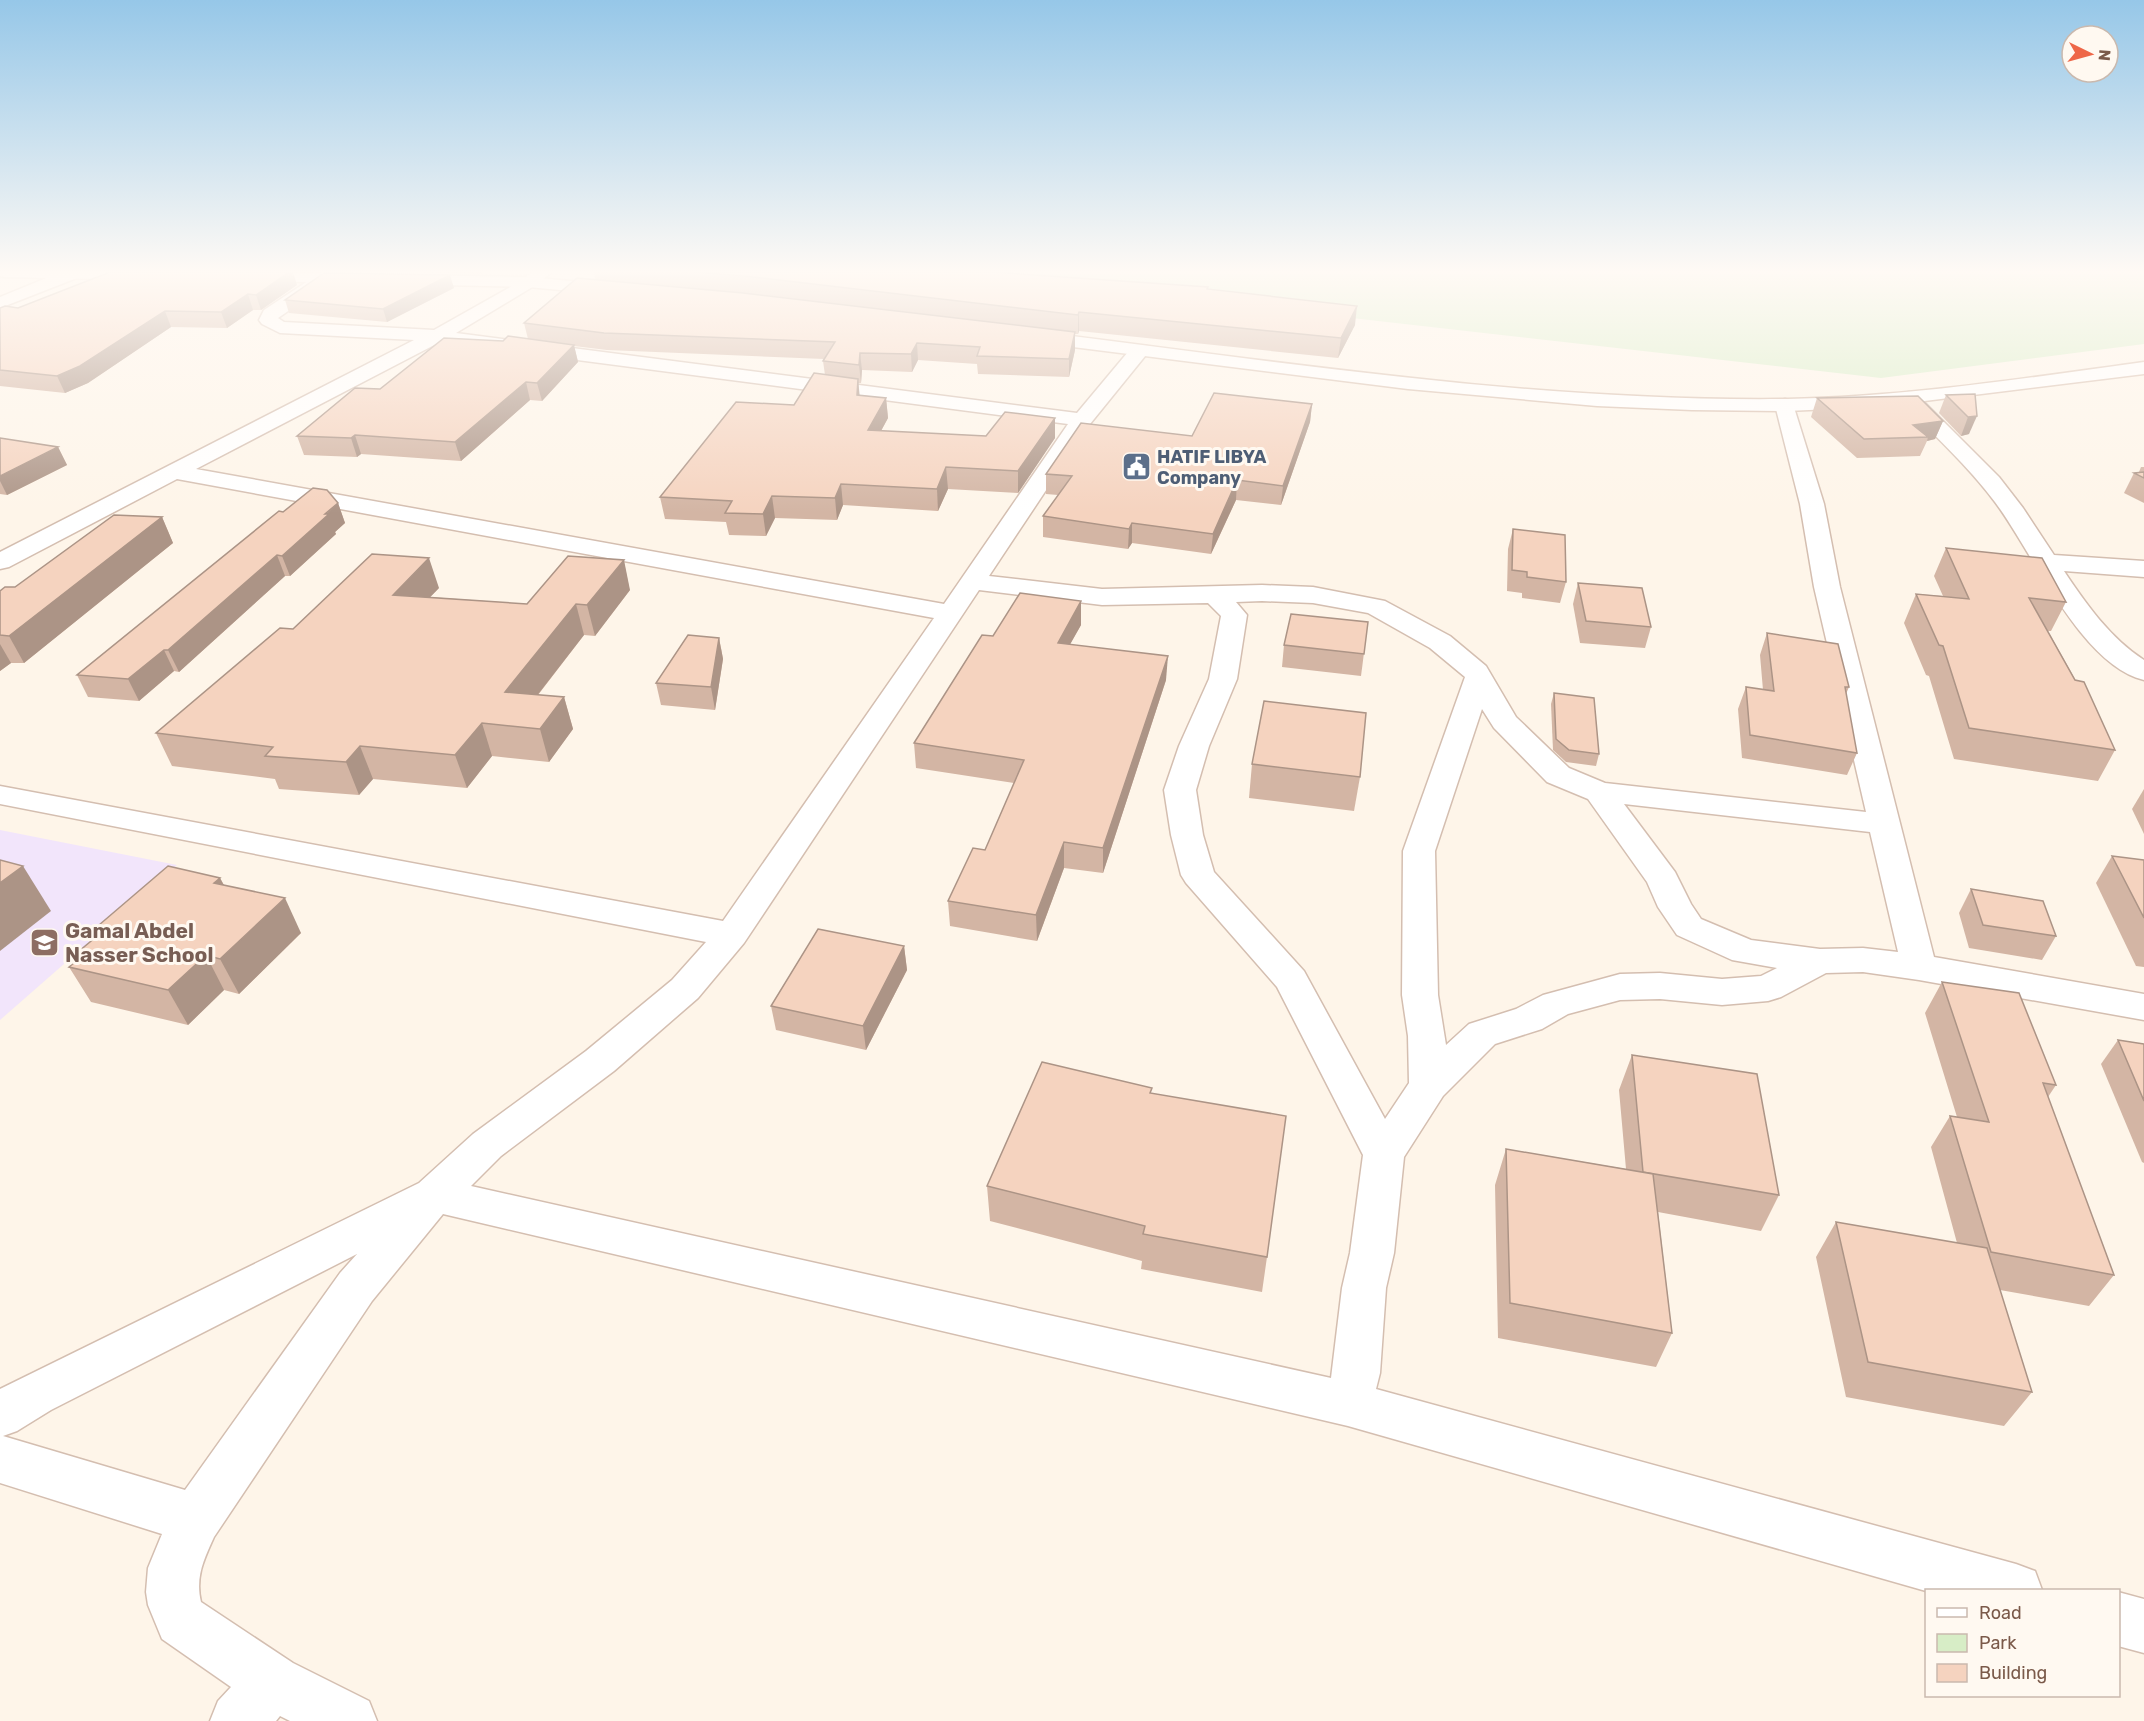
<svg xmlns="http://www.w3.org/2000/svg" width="2144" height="1721" font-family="Rubik,sans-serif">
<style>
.education{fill:#f2e5fb}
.green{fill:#d7edc6}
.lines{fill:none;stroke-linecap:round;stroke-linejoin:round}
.minor-casing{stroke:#d4beb0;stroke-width:3}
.tertiary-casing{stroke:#d4beb0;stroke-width:3}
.secondary-casing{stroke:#d7bead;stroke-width:3}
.minor{fill:#fff;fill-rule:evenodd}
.tertiary{fill:#fff;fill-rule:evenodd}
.secondary{fill:#fff;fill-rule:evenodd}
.wall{fill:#d3b5a4}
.shaded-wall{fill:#ac9486}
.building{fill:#f5d3bf;stroke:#ac9486;stroke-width:1.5}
.labels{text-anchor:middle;stroke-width:6;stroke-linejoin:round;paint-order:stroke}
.far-service-label{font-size:18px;font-weight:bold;fill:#4e5e75;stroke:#fff9f1;text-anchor:start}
.education-label{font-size:21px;font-weight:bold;fill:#785e54;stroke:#fff9f1;text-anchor:start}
</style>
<rect width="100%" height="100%" fill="#fef5e9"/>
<polygon class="education" points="0,830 177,865 0,1020"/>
<polygon class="green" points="946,272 2144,272 2144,344 1881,378"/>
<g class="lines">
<defs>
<g id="minor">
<polygon points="61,272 84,272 82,276 0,308 0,297"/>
<path d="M323,274L329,275L332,279L329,283L278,318L284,322L434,330L528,277L534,278L537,282L534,286L456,333L1077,413L1133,346H1147L1150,350L1090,424L989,576L1102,589L1262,585L1313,587L1385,601L1450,636L1486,666L1516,717L1569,768L1605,783L1866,812L1814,587L1800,504L1775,405L1778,401L1785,399L1792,401L1824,504L1840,587L1934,957L2144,994V1020L1919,980L1863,972L1826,973L1781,997L1768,1001L1722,1005L1660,999L1620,1000L1568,1014L1542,1029L1495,1044L1443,1096L1404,1157L1394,1253L1386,1288L1380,1373L1376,1389L2016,1564L2035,1571L2042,1590L1926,1591L1348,1426L443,1214L372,1301L214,1537C204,1559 195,1577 201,1602L293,1663L369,1701L377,1721H290L280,1716L276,1721H210L218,1701L231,1687L162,1639L148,1605L146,1592L148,1568L162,1534L0,1483V1389L419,1183L473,1134L586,1051L672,980L706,942L0,804V786L723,921L934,618L177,479L9,567L0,569V552L414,340L280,333L262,324L259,320L264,310L317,275ZM440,342L1068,424L944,604L196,469ZM979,590L1102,605L1208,603L1221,616L1209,679L1179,746L1164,790L1171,835L1181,875L1186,883L1277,987L1363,1155L1350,1253L1342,1288L1331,1378L471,1186L501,1156L614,1071L698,998L744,943ZM1262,601L1313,603L1368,613L1430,648L1465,677L1403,851L1402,995L1408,1036L1409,1083L1385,1119L1304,971L1214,872L1203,835L1196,790L1209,746L1237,679L1247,615L1236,602ZM1482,709L1494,728L1547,782L1588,799L1647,882L1658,907L1677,935L1732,960L1777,968L1761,976L1722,979L1660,973L1620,974L1543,995L1516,1009L1469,1024L1446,1045L1438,995L1435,851ZM1624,804L1870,832L1898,952L1863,948L1820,949L1751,940L1701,919L1691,904L1675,872ZM357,1254L340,1273L185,1490L3,1436L17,1431L51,1410Z"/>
<path d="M1909,392L1916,394L1999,477L2023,508L2054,555L2144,561V577L2064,571C2086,604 2110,638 2144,660V680C2081,665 2032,551 1995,502C1968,466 1934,435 1902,402L1899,398L1902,394Z"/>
<polygon points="2118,1592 2144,1599 2144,1653 2118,1646"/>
</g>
<polygon id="tertiary" points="532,272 552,272 534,286 522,286 519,282"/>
<g id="secondary">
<polygon points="0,272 155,272 157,275 155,279 149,280 4,277 0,276"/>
<polygon points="243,272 528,277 614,285 620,286 623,290 620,294 614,295 528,287 249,281 243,280 241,276"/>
<path d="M1032,331C1282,362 1534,402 1787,399C1906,397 2026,378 2144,362V374L1876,407L1787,411L1692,410L1597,406L1408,389L1025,341L1023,337L1025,333Z"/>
</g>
</defs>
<use href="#minor" class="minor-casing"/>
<use href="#tertiary" class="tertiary-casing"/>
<use href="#secondary" class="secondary-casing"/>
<use href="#minor" class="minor"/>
<use href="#tertiary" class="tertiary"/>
<use href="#secondary" class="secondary"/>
</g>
<g class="wall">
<polygon points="407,272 484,272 481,274"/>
<polygon points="594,272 991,272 1207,289 1355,325 1338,358 1079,331 1078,334 1075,334 1075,350 1069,377 978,374 977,364 918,360 912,372 862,370 861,383 858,383 859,395 886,398 888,418 881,431 986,436 1055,418 1055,438 1018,493 948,489 938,511 843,505 837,520 775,518 766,536 729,535 726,522 665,519 660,497 794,405 825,375 823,361 824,359 607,350 574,346 578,362 542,401 530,400 461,461 361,454 357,457 304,455 297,436 380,389 503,341 528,339 524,323 595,279"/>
<polygon points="297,285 261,310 253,310 227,328 171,327 88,383 65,393 0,386 0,308 18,308"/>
<polygon points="454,288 387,322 289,313 285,300"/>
<polygon points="1975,394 1969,434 1961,436 1939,413 1946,395"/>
<polygon points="1817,398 1943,421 1935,439 1927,441 1920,456 1857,458 1811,417"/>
<polygon points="1312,404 1310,422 1281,505 1236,500 1211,554 1132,543 1128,549 1043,537 1043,516 1058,495 1046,494 1046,474 1192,436"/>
<polygon points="0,438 58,447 67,465 7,495 0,494"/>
<polygon points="2141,467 2144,467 2144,503 2124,493 2134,473 2139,472"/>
<polygon points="338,503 345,523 335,532 336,534 290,576 285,576 179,672 174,671 139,701 88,697 77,675 283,512"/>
<polygon points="162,517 173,543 24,663 11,663 0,671 0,591 15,587"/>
<polygon points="1513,529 1566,582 1560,603 1522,598 1522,593 1507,591 1508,549"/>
<polygon points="1946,548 2066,602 2051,631 2048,631 2115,750 2098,781 1954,759 1929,676 1926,675 1904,623 1916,594 1943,596 1934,576"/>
<polygon points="1578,583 1651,627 1645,648 1580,643 1573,604"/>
<polygon points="439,588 430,597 527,604 630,590 595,636 584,635 538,695 564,697 573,729 549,762 492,756 467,788 373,779 359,795 279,789 275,779 172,766 156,733 293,629"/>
<polygon points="1081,601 1081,625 1070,644 1166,680 1103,873 1064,868 1037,941 950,926 948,901 985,850 1014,783 916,768 914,743 993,636"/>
<polygon points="1368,622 1361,676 1282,667 1284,645"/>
<polygon points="1767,633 1849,687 1846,694 1857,753 1847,775 1742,758 1738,709 1746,687 1763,690 1760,655"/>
<polygon points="719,638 723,659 715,710 661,705 656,683"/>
<polygon points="1554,693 1599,754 1596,766 1566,762 1553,750 1551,704"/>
<polygon points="1252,764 1360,777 1354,811 1249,798"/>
<polygon points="2144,789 2144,834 2132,809"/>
<polygon points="2112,856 2144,860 2144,967 2136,966 2096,883"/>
<polygon points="220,878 224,885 301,933 239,994 224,990 188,1025 91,1002 69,967 81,957 78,952 102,932 99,925"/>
<polygon points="1971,889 2056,936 2042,960 1969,948 1959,913"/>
<polygon points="904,946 907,970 866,1050 776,1030 771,1006"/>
<polygon points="1942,982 2056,1085 2048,1097 2114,1275 2089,1306 2000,1290 2032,1392 2004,1426 1846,1397 1816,1257 1836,1222 1957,1243 1931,1147 1950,1116 1957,1117 1925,1013"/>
<polygon points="2118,1040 2144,1044 2144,1163 2142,1162 2101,1064"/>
<polygon points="1632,1055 1779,1195 1761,1231 1658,1212 1672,1333 1656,1367 1498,1338 1495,1185 1506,1149 1626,1169 1619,1090"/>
<polygon points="1152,1094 1267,1257 1262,1292 1141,1269 1142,1261 990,1221 987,1186"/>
</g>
<g class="shaded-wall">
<polygon points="289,272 293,272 297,285 261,310 256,295"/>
<polygon points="450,275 454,288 387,322 383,309"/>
<polygon points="248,294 253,310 227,328 221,312"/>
<polygon points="1357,306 1355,325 1338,358 1341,338"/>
<polygon points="165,311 171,327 88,383 65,393 57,376"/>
<polygon points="1079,312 1079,331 1078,334 1078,315"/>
<polygon points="1075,332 1075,350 1069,377 1069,359"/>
<polygon points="917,343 918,360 912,372 911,354"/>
<polygon points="574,345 578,362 542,401 537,383"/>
<polygon points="860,353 862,370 861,383 859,365"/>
<polygon points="858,379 860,399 857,395"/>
<polygon points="526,382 530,400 461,461 455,442"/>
<polygon points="886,398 888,418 870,451 868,430"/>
<polygon points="1312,404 1310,422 1281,505 1283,486"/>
<polygon points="1977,416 1969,434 1961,436 1968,417"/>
<polygon points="1055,418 1055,438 1018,493 1018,471"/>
<polygon points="1943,421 1935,439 1927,441 1928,437 1913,425"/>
<polygon points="355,435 361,454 357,457 351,438"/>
<polygon points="58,447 67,465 7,495 0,481 0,476"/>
<polygon points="946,467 948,489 938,511 937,489"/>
<polygon points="1237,480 1236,500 1211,554 1213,534"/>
<polygon points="841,484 843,505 837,520 835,498"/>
<polygon points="772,496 775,518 766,536 763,514"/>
<polygon points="338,503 345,523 335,532 336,534 290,576 282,556"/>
<polygon points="162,517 173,543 24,663 9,636"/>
<polygon points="1132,523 1132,543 1128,549 1129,529"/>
<polygon points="277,555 285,576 179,672 168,650"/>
<polygon points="429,558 439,588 403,625 393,595"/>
<polygon points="624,560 630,590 595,636 587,605"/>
<polygon points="1081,601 1081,625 1058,666 1058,643"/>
<polygon points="576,604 584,635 515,724 505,692"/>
<polygon points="719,638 723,659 715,710 711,687"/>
<polygon points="0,644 11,663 0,671"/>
<polygon points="164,650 174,671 139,701 128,679"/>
<polygon points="1168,656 1166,680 1103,873 1103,848"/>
<polygon points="564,697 573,729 549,762 540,729"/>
<polygon points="482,723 492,756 467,788 455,755"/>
<polygon points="360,746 373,779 359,795 346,762"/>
<polygon points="1064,842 1064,868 1037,941 1036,915"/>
<polygon points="23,866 51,911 0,951 0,883"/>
<polygon points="220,878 238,912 214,883"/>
<polygon points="285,898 301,933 239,994 220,959"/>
<polygon points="904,946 907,970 866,1050 863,1026"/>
<polygon points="206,955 224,990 188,1025 168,990"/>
</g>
<g class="building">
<polygon points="110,272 289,272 256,295 248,294 221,312 165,311 80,366 57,376 0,370 0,308 5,306 18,308"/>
<polygon points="695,272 991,272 1208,287 1207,289 1357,306 1341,338 1079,312 1078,315 744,276"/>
<polygon points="324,273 450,275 383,309 285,300"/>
<polygon points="577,278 743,293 1075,332 1069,359 977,356 980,347 917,343 911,354 860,353 859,365 823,361 835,342 604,333 524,323"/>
<polygon points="508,336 574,345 537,383 526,382 455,442 355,435 351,438 297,436 355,388 380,389 444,338 503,341"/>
<polygon points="814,373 858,379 857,395 886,398 868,430 986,436 1005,412 1055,418 1018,471 946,467 937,489 841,484 835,498 772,496 763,514 725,513 732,501 660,497 736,402 794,405"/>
<polygon points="1214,393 1312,404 1283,486 1237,480 1213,534 1132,523 1129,529 1043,516 1072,476 1046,474 1081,423 1192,436"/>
<polygon points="1975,394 1977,416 1968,417 1946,395"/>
<polygon points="1918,396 1943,421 1913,425 1928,437 1864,439 1817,398"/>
<polygon points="0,438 58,447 0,476"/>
<polygon points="2144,472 2144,478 2134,473"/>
<polygon points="313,488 327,490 338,503 325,514 329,514 282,556 277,555 168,650 164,650 128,679 77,675 279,511 283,512"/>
<polygon points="114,515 162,517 9,636 0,635 0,591 5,587 15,587"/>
<polygon points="1513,529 1565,535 1566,582 1527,577 1527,572 1512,570"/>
<polygon points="1946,548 2042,558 2066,602 2029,598 2075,680 2084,682 2115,750 1969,728 1943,646 1939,645 1916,594 1969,599"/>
<polygon points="372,554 429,558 393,595 527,604 568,556 624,560 587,605 576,604 505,692 564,697 540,729 482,723 455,755 360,746 346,762 265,756 273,747 156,733 280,628 293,629"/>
<polygon points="1578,583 1642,588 1651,627 1586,621"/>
<polygon points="1020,593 1081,601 1058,643 1168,656 1103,848 1064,842 1036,915 948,901 973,848 985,850 1024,760 914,743 982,635 993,636"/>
<polygon points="1291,614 1368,622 1364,654 1284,645"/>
<polygon points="1767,633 1838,644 1849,687 1845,687 1857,753 1750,735 1746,687 1774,691"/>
<polygon points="688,635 719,638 711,687 656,683"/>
<polygon points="1554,693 1594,698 1599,754 1569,750 1556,739"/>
<polygon points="1264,701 1366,713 1360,777 1252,764"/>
<polygon points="2112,856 2144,860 2144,918"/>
<polygon points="0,860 23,866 0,883"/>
<polygon points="168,866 220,878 214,883 285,898 220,959 206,955 168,990 69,967 85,954 78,952 108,927 99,925"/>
<polygon points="1971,889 2043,901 2056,936 1983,925"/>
<polygon points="818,929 904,946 863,1026 771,1006"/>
<polygon points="1942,982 2019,993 2056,1085 2043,1083 2114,1275 1991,1252 1950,1116 1989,1122"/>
<polygon points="2118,1040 2144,1044 2144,1101"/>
<polygon points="1632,1055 1757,1074 1779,1195 1643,1172"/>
<polygon points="1042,1062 1152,1088 1150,1093 1286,1116 1267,1257 1143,1234 1145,1226 987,1186"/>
<polygon points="1506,1149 1653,1174 1672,1333 1510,1303"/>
<polygon points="1836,1222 1987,1248 2032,1392 1868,1362"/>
</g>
<linearGradient id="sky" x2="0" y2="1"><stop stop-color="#96c7e8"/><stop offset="0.53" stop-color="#fffaf5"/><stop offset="1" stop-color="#fffaf5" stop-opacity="0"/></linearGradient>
<rect width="2144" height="513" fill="url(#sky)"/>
<defs>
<symbol id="civic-square" viewBox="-11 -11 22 22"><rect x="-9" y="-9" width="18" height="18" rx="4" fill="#5c6f8a" stroke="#fff9f1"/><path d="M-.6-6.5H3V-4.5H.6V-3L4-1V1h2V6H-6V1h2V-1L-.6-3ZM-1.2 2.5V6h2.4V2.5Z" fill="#fff"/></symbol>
<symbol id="school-square" viewBox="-11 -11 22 22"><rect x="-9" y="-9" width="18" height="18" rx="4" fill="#8d6e63" stroke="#fff9f1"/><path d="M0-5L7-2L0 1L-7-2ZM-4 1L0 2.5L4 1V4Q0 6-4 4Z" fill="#fff"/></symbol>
</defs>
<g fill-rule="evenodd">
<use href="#civic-square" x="1120" y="450" width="33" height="33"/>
<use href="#school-square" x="28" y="926" width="33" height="33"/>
</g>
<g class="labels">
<g class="far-service-label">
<text x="1157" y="463">HATIF LIBYA<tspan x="1157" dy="21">Company</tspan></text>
</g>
<g class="education-label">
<text x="65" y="938">Gamal Abdel<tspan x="65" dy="24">Nasser School</tspan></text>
</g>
</g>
<rect x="1925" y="1589" width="195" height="108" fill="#fff9f1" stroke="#cab9ae" stroke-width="1.5"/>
<rect x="1937" y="1608" width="30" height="9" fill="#ffffff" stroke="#cab9ae" stroke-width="1.5"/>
<text x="1979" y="1619" font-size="18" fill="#7b5a4a">Road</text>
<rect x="1937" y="1634" width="30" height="18" fill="#d7edc6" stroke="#cab9ae" stroke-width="1.5"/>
<text x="1979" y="1649" font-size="18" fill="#7b5a4a">Park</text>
<rect x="1937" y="1664" width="30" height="18" fill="#f5d3bf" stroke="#cab9ae" stroke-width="1.5"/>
<text x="1979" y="1679" font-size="18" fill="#7b5a4a">Building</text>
<g transform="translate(2090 54) rotate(95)"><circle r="28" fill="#fff9f1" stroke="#cab9ae" stroke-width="1.5"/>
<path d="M0-4.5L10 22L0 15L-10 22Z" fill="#ee6748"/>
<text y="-9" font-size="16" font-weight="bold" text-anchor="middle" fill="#7b5a4a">N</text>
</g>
</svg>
